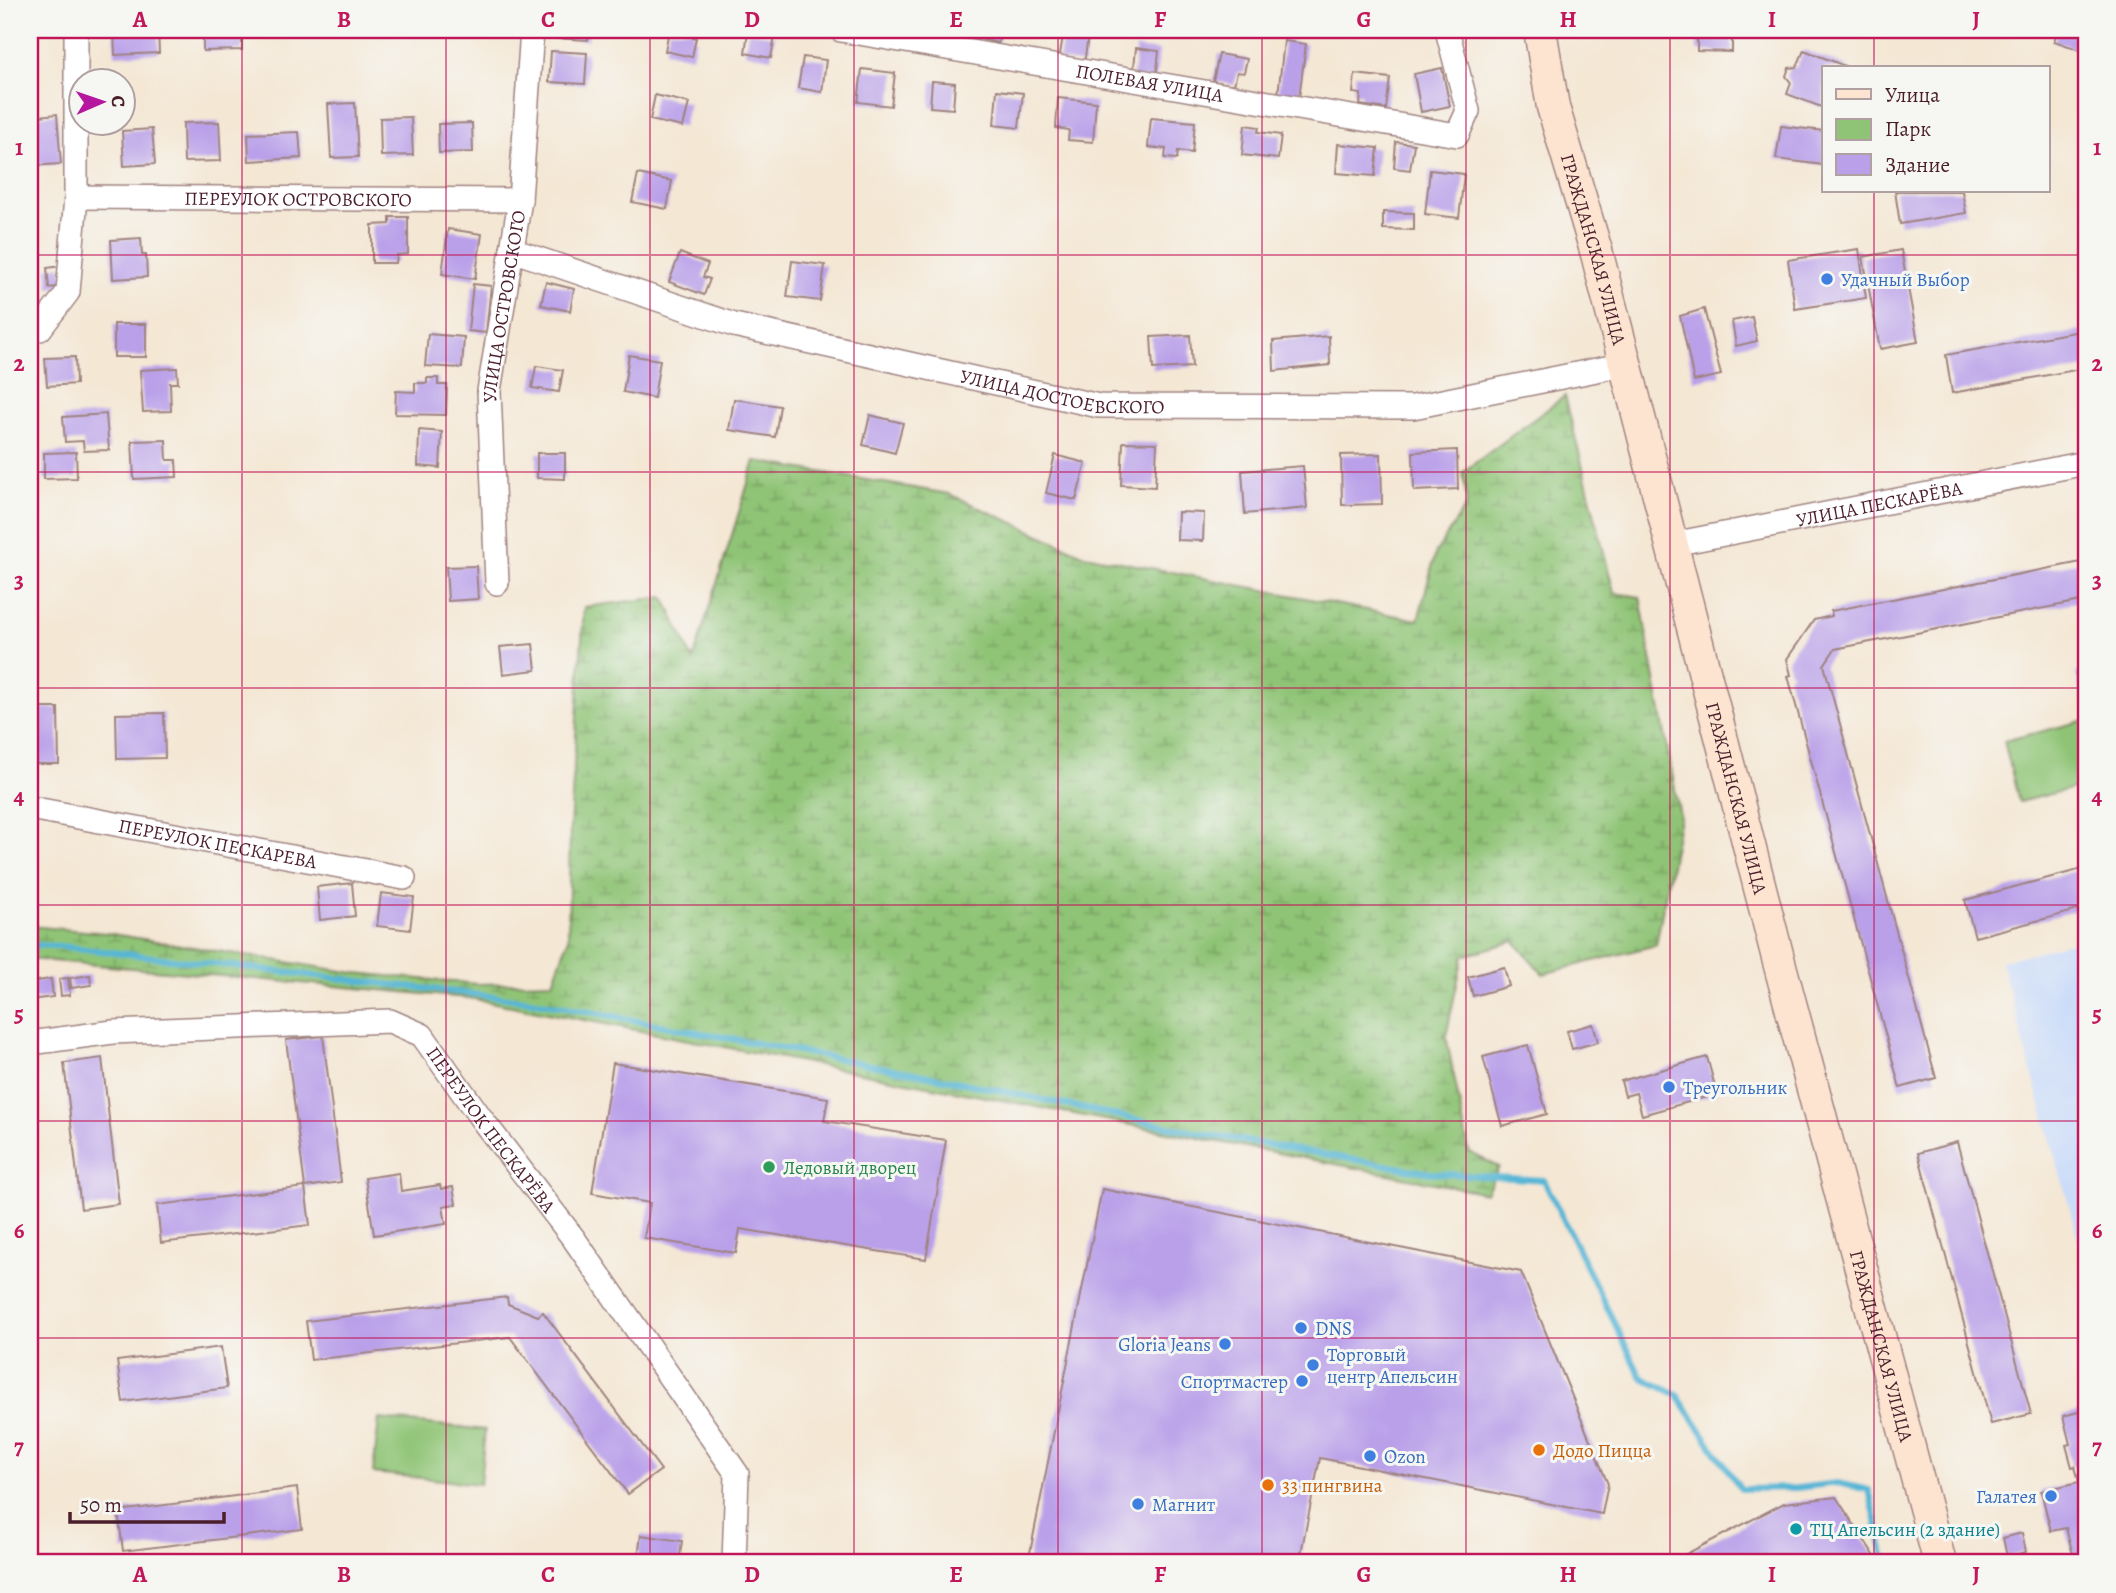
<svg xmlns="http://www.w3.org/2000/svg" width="2116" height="1593" font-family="Alegreya,serif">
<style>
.built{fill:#cbdcf9}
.green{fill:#8fc476;stroke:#6c7250;stroke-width:2}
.wetland{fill:url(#wetland-marsh);stroke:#6c7250;stroke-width:2}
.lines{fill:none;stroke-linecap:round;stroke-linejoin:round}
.stream{stroke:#57b6d6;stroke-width:6}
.building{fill:#baa0e9}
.minor-casing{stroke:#9f8380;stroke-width:26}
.secondary-casing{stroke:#9f8380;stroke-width:35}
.minor{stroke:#fff;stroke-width:23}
.secondary{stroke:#fde4d1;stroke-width:32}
.grid{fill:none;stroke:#c2185b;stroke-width:2;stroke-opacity:0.55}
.shop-dot{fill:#3f7fe0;stroke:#f6f6f2;stroke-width:2.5}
.leisure-dot{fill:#2e9e5b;stroke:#f6f6f2;stroke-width:2.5}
.food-dot{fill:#e8710a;stroke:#f6f6f2;stroke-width:2.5}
.culture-dot{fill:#0f9aa8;stroke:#f6f6f2;stroke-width:2.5}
.labels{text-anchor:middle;stroke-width:6;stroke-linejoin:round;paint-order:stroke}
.street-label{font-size:19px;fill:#4a1f2b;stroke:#f6f6f2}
.shop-label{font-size:19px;fill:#366cbe;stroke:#f6f6f2;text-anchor:start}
.leisure-label{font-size:19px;fill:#27864d;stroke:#f6f6f2;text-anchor:start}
.food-label{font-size:19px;fill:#c56008;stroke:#f6f6f2;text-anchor:start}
.culture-label{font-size:19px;fill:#0d838f;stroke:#f6f6f2;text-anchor:start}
.neatline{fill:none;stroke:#c2185b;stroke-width:2.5}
.grid-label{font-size:23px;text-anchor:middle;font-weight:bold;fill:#c2185b}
</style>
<defs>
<pattern id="wetland-marsh" width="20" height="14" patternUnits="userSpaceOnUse" patternTransform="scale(1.75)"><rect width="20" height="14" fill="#8fc476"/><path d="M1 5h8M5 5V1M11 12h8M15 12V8" fill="none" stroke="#779f61"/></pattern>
</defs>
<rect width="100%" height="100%" fill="#f6f6f2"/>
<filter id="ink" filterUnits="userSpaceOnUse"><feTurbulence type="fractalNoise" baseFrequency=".0143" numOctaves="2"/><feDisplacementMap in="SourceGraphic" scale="14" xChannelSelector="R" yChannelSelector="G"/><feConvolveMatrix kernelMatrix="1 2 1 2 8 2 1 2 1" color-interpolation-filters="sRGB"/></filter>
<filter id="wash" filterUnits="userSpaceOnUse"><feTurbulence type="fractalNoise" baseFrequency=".00686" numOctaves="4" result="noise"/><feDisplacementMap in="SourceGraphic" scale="28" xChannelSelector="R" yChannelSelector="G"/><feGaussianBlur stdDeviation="1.57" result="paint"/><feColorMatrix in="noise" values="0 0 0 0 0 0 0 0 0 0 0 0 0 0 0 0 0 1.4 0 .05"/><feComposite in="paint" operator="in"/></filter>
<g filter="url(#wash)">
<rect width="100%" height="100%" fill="#f4e7d4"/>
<polygon class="built" points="2086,939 2086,1253 2082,1253 2001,961"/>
<g class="green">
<polygon points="2086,720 2086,785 2019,802 2004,741"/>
<polygon points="379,1419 485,1430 480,1484 373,1473"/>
</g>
<polygon class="wetland" points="1565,396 1614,593 1640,597 1680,817 1656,945 1543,974 1514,941 1463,956 1446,1036 1469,1152 1499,1167 1486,1193 469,998 30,959 30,926 106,933 355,973 477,984 553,982 568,940 570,828 584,607 664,597 693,660 755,461 949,494 1085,555 1418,620 1436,552 1467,504 1463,472"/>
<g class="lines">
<polyline class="stream" points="30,945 59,946 533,1001 955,1081 1199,1133 1431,1173 1544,1180 1641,1377 1677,1395 1741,1489 1797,1488 1837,1483 1869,1490 1886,1563"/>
</g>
<g id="blocks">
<g class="building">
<polygon points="114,30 158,30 159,53 115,55"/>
<polygon points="203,30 242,30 242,50 203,51"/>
<polygon points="553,30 589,30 588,40 552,38"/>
<polygon points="669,30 694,30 693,38 696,38 692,57 665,51"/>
<polygon points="974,30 1001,30 998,43 972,37"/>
<polygon points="1064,30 1089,30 1084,64 1059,60"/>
<polygon points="1697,30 1732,30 1732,52 1697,51"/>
<polygon points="2058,30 2086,30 2086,52 2054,41"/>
<polygon points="748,32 775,36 771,58 745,53"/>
<polygon points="1284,41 1306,44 1299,98 1278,95"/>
<polygon points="1136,48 1159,51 1156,80 1133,77"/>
<polygon points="1804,50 1850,68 1824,68 1824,108 1787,94 1791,83 1786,76 1789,68 1797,67"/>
<polygon points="551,51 587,53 585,84 549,82"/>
<polygon points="1219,54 1247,59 1244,73 1237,72 1234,85 1213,81"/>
<polygon points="803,57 826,60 822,92 798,88"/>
<polygon points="1442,68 1450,106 1421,112 1414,74"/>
<polygon points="862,69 895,73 891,106 858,102"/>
<polygon points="1355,74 1390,78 1386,109 1360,105 1361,94 1353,93"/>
<polygon points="932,81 955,83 953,109 930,107"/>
<polygon points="997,90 1023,93 1019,128 994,125"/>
<polygon points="655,95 689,103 683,127 650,120"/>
<polygon points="1058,98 1096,102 1093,142 1068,140 1069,130 1056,128"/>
<polygon points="355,103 358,157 331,158 328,104"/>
<polygon points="57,114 61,164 30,166 30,117"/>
<polygon points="411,117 413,155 381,156 380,118"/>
<polygon points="1151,118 1195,122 1192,153 1178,151 1177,159 1165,158 1166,149 1148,147"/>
<polygon points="219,122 221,161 184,162 183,123"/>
<polygon points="472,123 473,152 439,153 438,124"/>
<polygon points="1245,125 1259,127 1258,132 1281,135 1278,159 1242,155"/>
<polygon points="1781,126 1824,131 1824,165 1776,159"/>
<polygon points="152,129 155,164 124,166 122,131"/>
<polygon points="299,132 301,158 249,161 248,134"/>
<polygon points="1396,142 1414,144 1410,170 1394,168"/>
<polygon points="1338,144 1378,148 1375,176 1336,173"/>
<polygon points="1430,170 1464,174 1459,218 1425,214"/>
<polygon points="638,174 672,181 667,209 632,202"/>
<polygon points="1895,191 1962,191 1966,213 1900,224"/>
<polygon points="1383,212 1414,213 1414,230 1383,229"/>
<polygon points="390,217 408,217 408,254 397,255 396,263 372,263 372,225 390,224"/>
<polygon points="448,229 482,234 475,279 442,274"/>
<polygon points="141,238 142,255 146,255 147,277 113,279 111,240"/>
<polygon points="1859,249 1866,298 1795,309 1788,260"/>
<polygon points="1901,250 1918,342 1880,349 1863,257"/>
<polygon points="680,253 708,264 703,277 710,279 704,295 669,282"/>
<polygon points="792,261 825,265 820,301 787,297"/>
<polygon points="62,266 64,286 49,288 47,268"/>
<polygon points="546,282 574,289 570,311 541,305"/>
<polygon points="473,284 491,286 486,333 468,331"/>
<polygon points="1704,309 1721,375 1694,381 1680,316"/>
<polygon points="1752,317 1757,341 1736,346 1732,321"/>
<rect x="114" y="324" width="32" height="33"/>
<polygon points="2086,330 2086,368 1952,393 1946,355"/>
<polygon points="428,334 464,337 462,368 425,366"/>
<polygon points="1190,335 1192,367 1153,369 1151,337"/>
<polygon points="1329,336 1330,365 1274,371 1273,341"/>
<polygon points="629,355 660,360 654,398 623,392"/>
<polygon points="75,357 76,384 47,386 45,358"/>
<polygon points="536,366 563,370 559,392 532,388"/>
<polygon points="177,368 178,383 170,383 171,411 143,412 140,370"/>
<polygon points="427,378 438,378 438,385 447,385 446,415 395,414 396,391 415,392 415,383 427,383"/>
<polygon points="734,399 780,406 775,437 729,430"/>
<polygon points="106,414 109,450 84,451 83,441 65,442 63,417"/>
<polygon points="870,415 903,423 895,453 863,445"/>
<polygon points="419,430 442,432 440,468 418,466"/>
<polygon points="166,440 167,460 176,460 177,477 134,479 132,441"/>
<polygon points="1123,442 1157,443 1155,487 1121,485"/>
<polygon points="1457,450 1458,489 1414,491 1413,452"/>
<polygon points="76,452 77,478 44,479 44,453"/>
<polygon points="537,453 565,453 565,479 537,478"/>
<polygon points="1381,454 1382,504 1342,505 1341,455"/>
<polygon points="1055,455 1086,463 1076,500 1046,493"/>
<polygon points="1303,466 1307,508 1245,514 1242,471"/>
<polygon points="1178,512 1204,513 1203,541 1177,540"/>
<polygon points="2086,561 2086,600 1835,649 1824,665 1936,1078 1900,1088 1788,676 1791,675 1787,659 1814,620 1832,616 1831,611"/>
<polygon points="476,566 478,599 448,601 446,567"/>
<polygon points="533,644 536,670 503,674 500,647"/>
<polygon points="2086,670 2086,704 2084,705 2076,673"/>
<polygon points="30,708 58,708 59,764 30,764"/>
<polygon points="164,713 165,758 117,759 116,714"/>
<polygon points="2086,868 2086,908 1975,937 1965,900"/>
<polygon points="352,883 355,916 320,920 317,887"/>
<polygon points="381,893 414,897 410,930 377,926"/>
<polygon points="1504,967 1509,986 1473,996 1468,977"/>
<polygon points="90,975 91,985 71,988 70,978"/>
<polygon points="68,978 70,995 61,996 59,979"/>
<polygon points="51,979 53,997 30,1000 30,982"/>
<polygon points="1593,1024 1598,1042 1572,1049 1567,1031"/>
<polygon points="323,1036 341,1182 305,1187 286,1040"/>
<polygon points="1528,1045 1547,1114 1502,1126 1483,1057"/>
<polygon points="1707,1057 1717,1094 1642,1115 1636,1093 1625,1096 1621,1081"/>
<polygon points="102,1058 119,1204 81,1209 64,1063"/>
<polygon points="613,1063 828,1098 824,1121 946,1140 926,1259 740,1229 736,1253 644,1238 650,1203 592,1193"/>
<polygon points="1957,1142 2031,1414 1991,1424 1918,1153"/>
<polygon points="399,1173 401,1191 440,1185 441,1189 453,1187 456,1204 443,1206 446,1224 374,1235 365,1178"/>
<polygon points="305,1187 310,1225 161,1243 157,1205"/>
<polygon points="1102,1189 1521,1272 1608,1484 1602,1514 1320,1458 1299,1563 1028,1563"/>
<polygon points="507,1297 508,1304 538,1316 543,1312 661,1470 628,1494 510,1337 311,1360 306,1321"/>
<polygon points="221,1347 227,1388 123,1402 117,1361"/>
<polygon points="2086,1410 2086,1559 2075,1562 2066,1528 2051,1531 2041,1491 2079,1482 2075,1466 2072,1467 2066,1445 2070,1444 2063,1416"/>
<polygon points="297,1488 302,1529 123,1551 118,1511"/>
<polygon points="1836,1497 1874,1555 1872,1563 1669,1563 1784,1503"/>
<polygon points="2022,1533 2026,1552 2007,1557 2003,1538"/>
<polygon points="641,1535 682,1541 679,1563 637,1563"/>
</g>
</g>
</g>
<g filter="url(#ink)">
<use href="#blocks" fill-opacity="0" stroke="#9f8380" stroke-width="2"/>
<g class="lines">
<defs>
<g id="minor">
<path id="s1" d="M841,30L1457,135L1468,111L1447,30"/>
<path id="s2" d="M76,197L520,200"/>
<path id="s3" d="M512,250L734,325L1099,406L1413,407L1626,364"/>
<polyline points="30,330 40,329 68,292 76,197 76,30"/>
<path id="s4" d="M1673,544L2086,463"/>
<path id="s5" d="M497,583L489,391L520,200L532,30"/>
<path id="s6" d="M30,808L404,878"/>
<path id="s7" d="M30,1043L113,1032L390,1021L422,1035L483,1121L574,1239L737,1474L734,1563"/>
</g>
<g id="secondary">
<path id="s8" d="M1540,30L1553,107L1597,254L1779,962L1940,1563"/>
</g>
</defs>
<use href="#minor" class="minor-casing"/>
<use href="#secondary" class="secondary-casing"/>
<use href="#minor" class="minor"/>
<use href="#secondary" class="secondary"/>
</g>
</g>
<path class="grid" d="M242,30V1563M446,30V1563M650,30V1563M854,30V1563M1058,30V1563M1262,30V1563M1466,30V1563M1670,30V1563M1874,30V68M1874,191V1563M30,255H2086M30,472H2086M30,688H2086M30,905H2086M30,1121H2086M30,1338H2086"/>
<g class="shop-dot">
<circle cx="1827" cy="279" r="7"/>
<circle cx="1669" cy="1087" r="7"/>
<circle cx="1301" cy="1328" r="7"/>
<circle cx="1225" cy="1344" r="7"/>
<circle cx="1313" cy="1365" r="7"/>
<circle cx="1302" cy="1381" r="7"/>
<circle cx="1370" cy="1456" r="7"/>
<circle cx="2051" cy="1496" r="7"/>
<circle cx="1138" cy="1504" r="7"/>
</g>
<circle class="leisure-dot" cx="769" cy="1167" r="7"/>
<g class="food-dot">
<circle cx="1539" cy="1450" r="7"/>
<circle cx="1268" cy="1485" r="7"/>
</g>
<circle class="culture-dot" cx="1796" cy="1529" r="7"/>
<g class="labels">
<g class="street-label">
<text dy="7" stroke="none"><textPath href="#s1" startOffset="313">ПОЛЕВАЯ УЛИЦА</textPath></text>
<text dy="7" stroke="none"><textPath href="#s2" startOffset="222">ПЕРЕУЛОК ОСТРОВСКОГО</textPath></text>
<text dy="7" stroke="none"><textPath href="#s8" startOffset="226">ГРАЖДАНСКАЯ УЛИЦА</textPath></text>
<text dy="7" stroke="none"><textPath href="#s5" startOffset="278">УЛИЦА ОСТРОВСКОГО</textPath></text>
<text dy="7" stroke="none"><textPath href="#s3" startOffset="570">УЛИЦА ДОСТОЕВСКОГО</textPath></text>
<text dy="7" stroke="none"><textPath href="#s4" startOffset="210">УЛИЦА ПЕСКАРЁВА</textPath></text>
<text dy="7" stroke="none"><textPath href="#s8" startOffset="793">ГРАЖДАНСКАЯ УЛИЦА</textPath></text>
<text dy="7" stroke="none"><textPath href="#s6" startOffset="191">ПЕРЕУЛОК ПЕСКАРЕВА</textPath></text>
<text dy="7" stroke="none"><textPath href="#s7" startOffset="513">ПЕРЕУЛОК ПЕСКАРЁВА</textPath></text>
<text dy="7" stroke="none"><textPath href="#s8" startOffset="1360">ГРАЖДАНСКАЯ УЛИЦА</textPath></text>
</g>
<g class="shop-label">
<text x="1841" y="286">Удачный Выбор</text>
<text x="1683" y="1094">Треугольник</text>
<text x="1315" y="1335">DNS</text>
<text x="1211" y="1351" text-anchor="end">Gloria Jeans</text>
<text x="1327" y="1361">Торговый<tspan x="1327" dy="22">центр Апельсин</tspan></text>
<text x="1288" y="1388" text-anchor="end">Спортмастер</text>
<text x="1384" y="1463">Ozon</text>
<text x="2037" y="1503" text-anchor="end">Галатея</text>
<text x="1152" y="1511">Магнит</text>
</g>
<g class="leisure-label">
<text x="783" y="1174">Ледовый дворец</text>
</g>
<g class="food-label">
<text x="1553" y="1457">Додо Пицца</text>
<text x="1282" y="1492">33 пингвина</text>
</g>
<g class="culture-label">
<text x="1810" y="1536">ТЦ Апельсин (2 здание)</text>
</g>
</g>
<rect width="2116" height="1593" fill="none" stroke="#f6f6f2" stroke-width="77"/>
<rect x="1822" y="66" width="228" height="126" fill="#f6f6f2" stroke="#b1a0a2" stroke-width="2"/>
<rect x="1836" y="89" width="35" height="10" fill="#fde4d1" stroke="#b1a0a2" stroke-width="2"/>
<text x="1885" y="102" font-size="21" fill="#4a1f2b">Улица</text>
<rect x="1836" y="119" width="35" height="21" fill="#8fc476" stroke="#b1a0a2" stroke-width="2"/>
<text x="1885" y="136" font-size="21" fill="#4a1f2b">Парк</text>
<rect x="1836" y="154" width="35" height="21" fill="#baa0e9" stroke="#b1a0a2" stroke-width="2"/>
<text x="1885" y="172" font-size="21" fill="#4a1f2b">Здание</text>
<g transform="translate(102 102) rotate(88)"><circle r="33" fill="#f6f6f2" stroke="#b1a0a2" stroke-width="2"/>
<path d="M0-5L12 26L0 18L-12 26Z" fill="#b5179e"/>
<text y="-10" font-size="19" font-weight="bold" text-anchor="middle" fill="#4a1f2b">С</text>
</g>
<path d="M70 1512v10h154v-10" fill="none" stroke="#4a1f2b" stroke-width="3.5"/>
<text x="80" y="1512" font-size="21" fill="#4a1f2b" stroke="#f6f6f2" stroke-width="5" paint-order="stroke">50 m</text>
<rect x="38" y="38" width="2040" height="1516" class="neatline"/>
<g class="grid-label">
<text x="140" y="27">A</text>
<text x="344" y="27">B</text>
<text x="548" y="27">C</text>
<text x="752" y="27">D</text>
<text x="956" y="27">E</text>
<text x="1160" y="27">F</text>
<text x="1364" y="27">G</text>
<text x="1568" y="27">H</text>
<text x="1772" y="27">I</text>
<text x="1976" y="27">J</text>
<text x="19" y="155">1</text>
<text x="2097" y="155">1</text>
<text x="19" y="371">2</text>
<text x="2097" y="371">2</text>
<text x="19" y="588">3</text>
<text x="2097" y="588">3</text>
<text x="19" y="804">4</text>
<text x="2097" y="804">4</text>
<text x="19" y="1021">5</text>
<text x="2097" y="1021">5</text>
<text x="19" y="1238">6</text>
<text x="2097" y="1238">6</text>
<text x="19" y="1454">7</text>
<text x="2097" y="1454">7</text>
<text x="140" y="1582">A</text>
<text x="344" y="1582">B</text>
<text x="548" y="1582">C</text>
<text x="752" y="1582">D</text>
<text x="956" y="1582">E</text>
<text x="1160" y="1582">F</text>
<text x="1364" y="1582">G</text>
<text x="1568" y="1582">H</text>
<text x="1772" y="1582">I</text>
<text x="1976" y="1582">J</text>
</g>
</svg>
